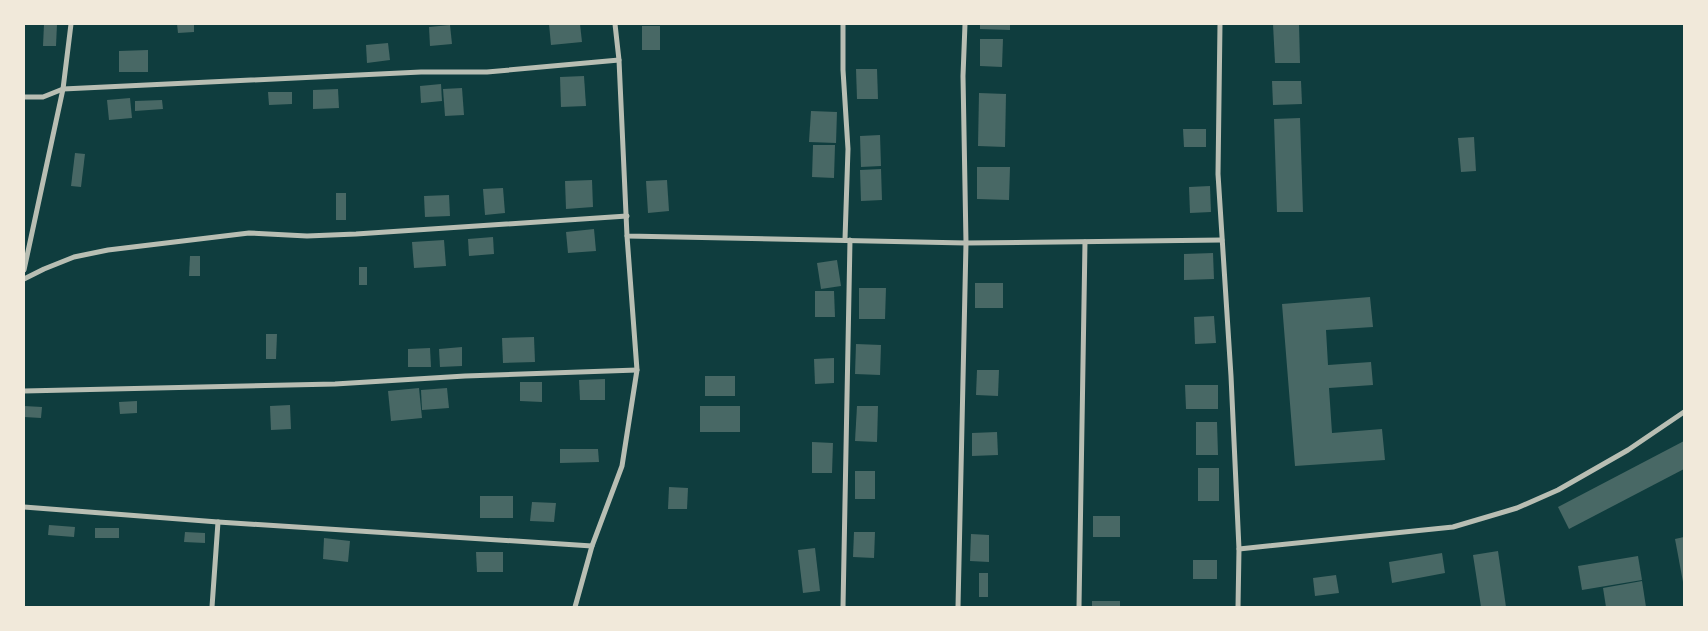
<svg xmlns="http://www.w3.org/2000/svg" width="1708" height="631" font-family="'Golos Text',sans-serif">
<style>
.building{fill:#486865}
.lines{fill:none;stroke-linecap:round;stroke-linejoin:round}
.minor{stroke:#b8beb3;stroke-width:5}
</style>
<rect width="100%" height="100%" fill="#0f3d3e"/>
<g class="building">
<polygon points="44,24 57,24 56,46 43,46"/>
<polygon points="177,24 194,24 194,32 178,33"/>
<polygon points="549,24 580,24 582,42 551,45"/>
<polygon points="980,24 1010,24 1010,30 980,29"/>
<polygon points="1273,24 1299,24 1300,63 1275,63"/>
<polygon points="450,25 452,44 430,46 429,27"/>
<rect x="642" y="26" width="18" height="24"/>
<polygon points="980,39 1003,39 1002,67 980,66"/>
<polygon points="388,43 390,60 367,63 366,45"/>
<polygon points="148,50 148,72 119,72 119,51"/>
<polygon points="856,69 877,69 878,99 857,99"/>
<polygon points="584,76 586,106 561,107 560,77"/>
<polygon points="1272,81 1301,81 1302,104 1273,105"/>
<polygon points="441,84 442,101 421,103 420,86"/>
<polygon points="462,88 464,115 445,116 443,89"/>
<polygon points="338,89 339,108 313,109 313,90"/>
<polygon points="268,92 292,92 292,104 269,105"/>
<polygon points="979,93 1006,94 1005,147 978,146"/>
<polygon points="130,98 132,118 109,120 107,100"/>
<polygon points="162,100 163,109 135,111 135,101"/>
<polygon points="811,111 837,112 836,143 809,142"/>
<polygon points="1300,118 1303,212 1277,212 1274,119"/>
<polygon points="1183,129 1206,129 1206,147 1184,147"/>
<polygon points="880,135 881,166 861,167 860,136"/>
<polygon points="1474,137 1476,171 1461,172 1458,138"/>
<polygon points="813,145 835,145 834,178 812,177"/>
<polygon points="75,153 85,154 81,187 71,186"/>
<polygon points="977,167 1010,167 1009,200 977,199"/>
<polygon points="881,169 882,200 861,201 860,170"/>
<polygon points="592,180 593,207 566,209 565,181"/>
<polygon points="667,180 669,211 648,213 646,181"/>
<polygon points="1210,186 1211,212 1190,213 1189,187"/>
<polygon points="503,188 505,213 485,215 483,189"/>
<rect x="336" y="193" width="10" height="27"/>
<polygon points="449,195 450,216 425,217 424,196"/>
<polygon points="594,229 596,251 568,253 566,232"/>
<polygon points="493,237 494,254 469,256 468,239"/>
<polygon points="444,240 446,266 414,268 412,242"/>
<polygon points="1213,253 1214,279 1184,280 1184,254"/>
<polygon points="190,256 200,256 200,276 189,276"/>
<polygon points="837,260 841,286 821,289 817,263"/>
<rect x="359" y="267" width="8" height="18"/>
<rect x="975" y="283" width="28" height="25"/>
<polygon points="859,288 886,288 885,319 859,319"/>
<polygon points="815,291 834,291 835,317 815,317"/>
<polygon points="1370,297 1373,327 1326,330 1328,365 1371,362 1373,385 1329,388 1332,433 1382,429 1385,460 1295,466 1282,304"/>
<polygon points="1214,316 1216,343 1195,344 1194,317"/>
<polygon points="266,334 277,334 276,359 266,359"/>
<polygon points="534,337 535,362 503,363 502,338"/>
<polygon points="856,344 881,345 880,375 855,374"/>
<polygon points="462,347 462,366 440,367 439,349"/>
<polygon points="430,348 431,367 408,367 408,349"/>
<polygon points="834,358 834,383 815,384 814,359"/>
<polygon points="977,370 999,370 998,396 976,395"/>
<rect x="705" y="376" width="30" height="20"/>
<polygon points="605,379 605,400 580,400 579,380"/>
<polygon points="520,382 542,382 542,402 520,401"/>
<polygon points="1185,385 1218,385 1218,409 1186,409"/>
<polygon points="419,388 422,418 391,421 388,391"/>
<polygon points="447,388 449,408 422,410 421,390"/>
<polygon points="137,401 137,413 120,414 119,402"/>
<polygon points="290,405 291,429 271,430 270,406"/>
<polygon points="24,406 42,407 41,418 24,417"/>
<rect x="700" y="406" width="40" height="26"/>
<polygon points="857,406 878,406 877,442 855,441"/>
<polygon points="1196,422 1217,422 1218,455 1196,455"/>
<polygon points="997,432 998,455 972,456 972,433"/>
<polygon points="1684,441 1684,469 1569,529 1558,507"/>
<polygon points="812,442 833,443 832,473 812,473"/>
<polygon points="560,449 598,449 599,462 560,463"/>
<rect x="1198" y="468" width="21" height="33"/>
<rect x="855" y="471" width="20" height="28"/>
<polygon points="669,487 688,488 687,509 668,509"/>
<rect x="480" y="496" width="33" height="22"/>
<polygon points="532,502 556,503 554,522 530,521"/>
<rect x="1093" y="516" width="27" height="21"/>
<polygon points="49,525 75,527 74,537 48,535"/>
<rect x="95" y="528" width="24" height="10"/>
<polygon points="185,532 205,533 205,543 184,542"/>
<polygon points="854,532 875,532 874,558 853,557"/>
<polygon points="971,534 989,535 989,562 970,561"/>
<polygon points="1684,537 1684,582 1683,582 1675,539"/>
<polygon points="324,538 350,541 348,562 323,559"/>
<polygon points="815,548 820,591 803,593 798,550"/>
<polygon points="1498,551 1506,607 1481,607 1473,555"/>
<polygon points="476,552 503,552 503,572 477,572"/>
<polygon points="1442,553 1445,573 1392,583 1389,562"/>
<polygon points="1638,556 1642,580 1582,590 1578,566"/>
<rect x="1193" y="560" width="24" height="19"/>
<rect x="979" y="573" width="9" height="24"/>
<polygon points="1336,575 1339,593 1315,596 1313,578"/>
<polygon points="1642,581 1646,607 1606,607 1603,588"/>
<rect x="1092" y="601" width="28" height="6"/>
</g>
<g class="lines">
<g class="minor">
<polyline points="615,24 619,60 627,236 966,243 1222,240"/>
<polyline points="843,24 843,70 848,149 845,239"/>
<polyline points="1220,24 1218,174 1231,376 1239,549 1238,607"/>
<polyline points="24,97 43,97 63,89 421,72 487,72 619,60"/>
<polyline points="24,270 63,89 71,24"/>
<polyline points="24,279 44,269 74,257 108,250 249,233 307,236 356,234 627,216"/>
<polyline points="24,391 335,384 465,376 637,370"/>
<polyline points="24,507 218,522 592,546"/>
<polyline points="1239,549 1453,527 1517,508 1558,490 1628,450 1684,412"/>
<polyline points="212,607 218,522"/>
<polyline points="575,607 592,546 622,466 637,370 627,236"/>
<polyline points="843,607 850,240"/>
<polyline points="958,607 966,243 963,76 965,24"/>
<polyline points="1079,607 1085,242"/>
</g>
</g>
<rect width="1708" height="631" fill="none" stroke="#f1e9da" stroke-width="50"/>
</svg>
